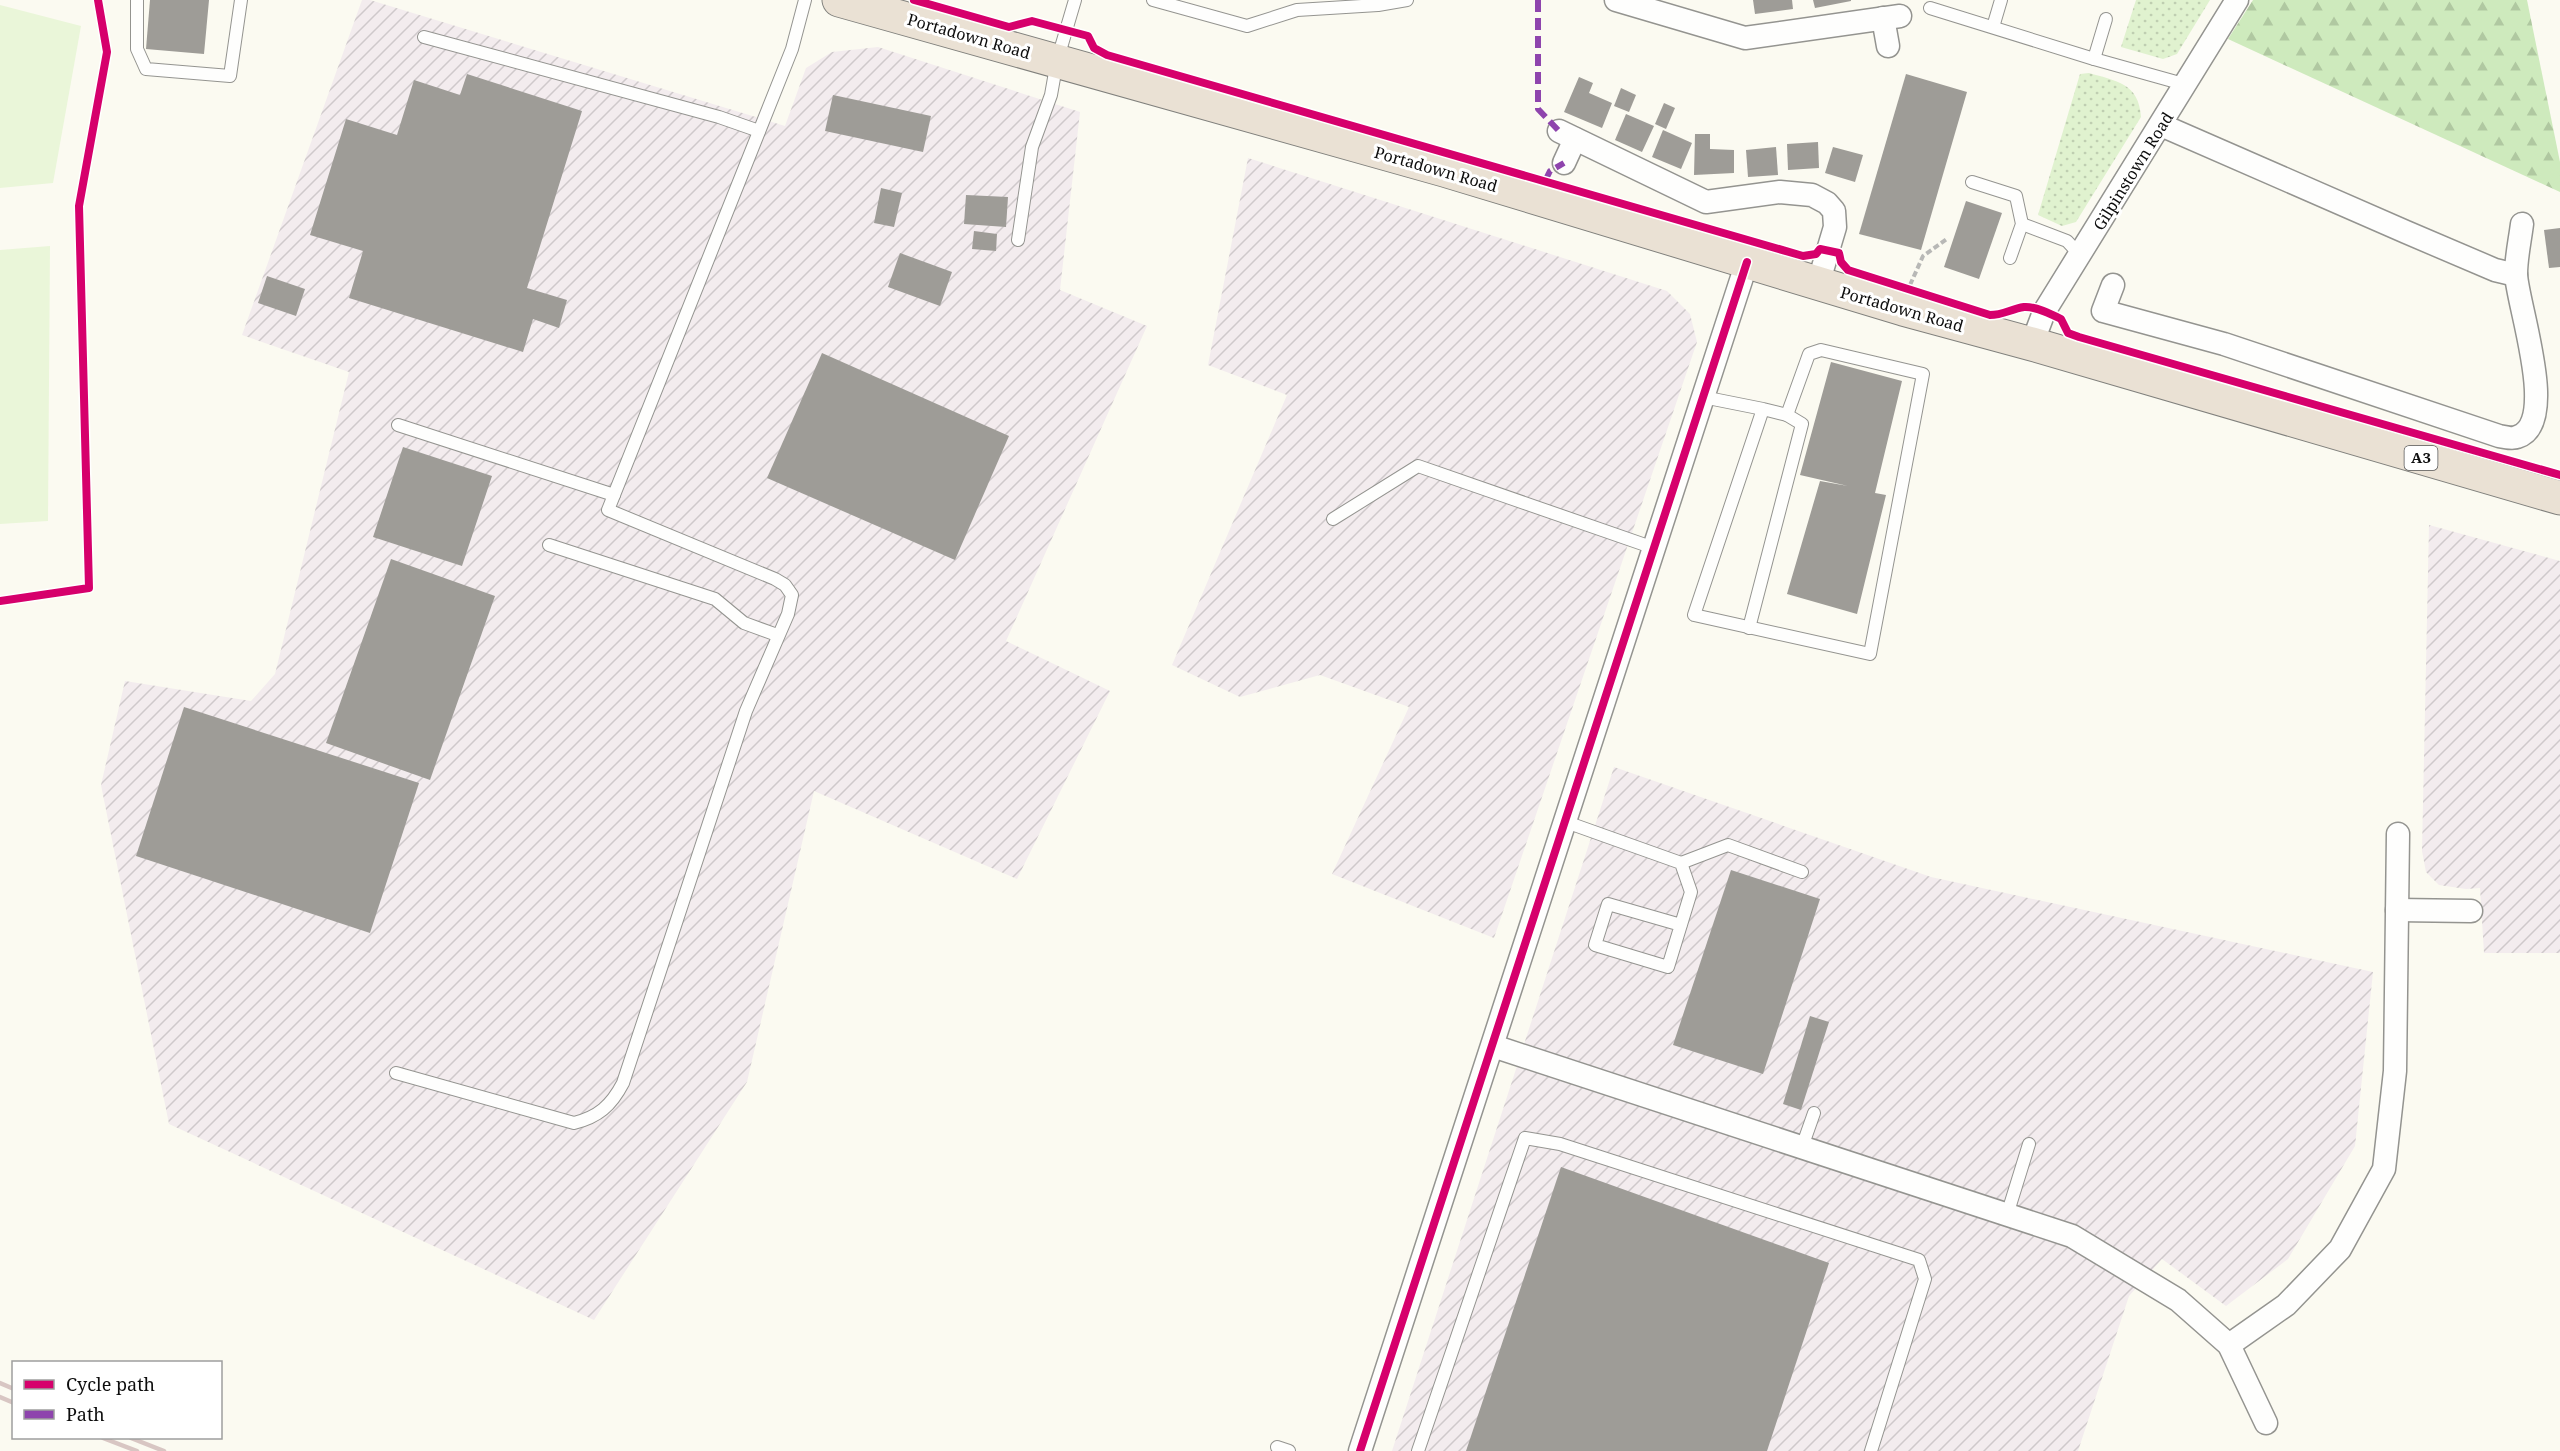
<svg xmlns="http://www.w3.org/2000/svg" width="2560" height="1451" font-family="'Noto Serif',serif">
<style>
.industrial{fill:url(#industrial-furrows)}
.grass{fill:url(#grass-dots)}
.forest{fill:url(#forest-firs)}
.pitch{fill:#eaf6d9}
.building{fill:#9e9c97}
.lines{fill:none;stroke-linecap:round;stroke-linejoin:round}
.lane-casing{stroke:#949490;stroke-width:14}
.street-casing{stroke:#949490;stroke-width:25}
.highway-casing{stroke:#81817d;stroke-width:35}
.path{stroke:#b8b8b6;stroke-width:4;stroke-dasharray:6 3;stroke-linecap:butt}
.lane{stroke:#fefefd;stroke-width:12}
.street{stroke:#fefefd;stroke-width:22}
.highway{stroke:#eae1d4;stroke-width:33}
.rail{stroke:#d8c6c3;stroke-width:4.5}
.quiet{stroke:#8e44ad;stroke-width:6;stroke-dasharray:12 6;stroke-linecap:butt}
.cycleway-casing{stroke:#fff;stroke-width:11}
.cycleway{stroke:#d6006c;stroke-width:8}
.labels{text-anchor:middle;stroke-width:6;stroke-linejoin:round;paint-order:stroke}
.shield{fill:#fff;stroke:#565656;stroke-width:1.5}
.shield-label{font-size:15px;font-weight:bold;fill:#0d0d0d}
.street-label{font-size:16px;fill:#0d0d0d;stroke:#fff}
</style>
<defs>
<pattern id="industrial-furrows" width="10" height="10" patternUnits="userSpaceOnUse" patternTransform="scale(1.5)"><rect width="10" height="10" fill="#f3ecee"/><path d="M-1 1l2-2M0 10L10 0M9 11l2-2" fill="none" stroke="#cfc9cb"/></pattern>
<pattern id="grass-dots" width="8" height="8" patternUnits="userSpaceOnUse" patternTransform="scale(1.5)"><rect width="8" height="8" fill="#e0f2cf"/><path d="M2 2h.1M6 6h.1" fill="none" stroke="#bfceb1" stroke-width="1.8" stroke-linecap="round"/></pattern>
<pattern id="forest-firs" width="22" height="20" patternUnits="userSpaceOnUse" patternTransform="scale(1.5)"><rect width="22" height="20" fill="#ceeabd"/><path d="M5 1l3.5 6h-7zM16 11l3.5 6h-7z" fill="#b0c8a1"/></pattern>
</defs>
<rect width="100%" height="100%" fill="#fbfaf1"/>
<g class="industrial">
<polygon points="362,0 370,0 785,126 806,68 832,52 878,47 1080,112 1060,290 1147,326 1006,641 1110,691 1017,879 814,791 747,1082 594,1320 169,1124 101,785 125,681 251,701 275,674 349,372 242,335"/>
<polygon points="1248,158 1667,291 1690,314 1697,342 1494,938 1332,874 1409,707 1320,675 1240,697 1172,665 1287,395 1208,365"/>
<polygon points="2429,525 2560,561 2560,953 2484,953 2480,888 2466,889 2439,885 2426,872 2422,851"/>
<polygon points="1614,767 1931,877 2373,972 2355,1146 2288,1259 2226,1306 2162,1259 2129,1296 2078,1451 1392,1451"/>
</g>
<g class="grass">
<polygon points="2136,0 2210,0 2177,54 2163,59 2121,47"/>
<path d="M2089,73C2116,81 2139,83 2141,117L2076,222L2062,226L2038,215L2080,74Z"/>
</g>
<polygon class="forest" points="2253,0 2527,0 2560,162 2560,192 2228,39"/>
<g class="pitch">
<polygon points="0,5 81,26 53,183 0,188"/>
<polygon points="50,246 48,521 0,524 0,250"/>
</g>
<g class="building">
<polygon points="150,0 209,0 204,54 146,49"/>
<polygon points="1753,0 1792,0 1793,9 1755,14"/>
<polygon points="1813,0 1851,0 1851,1 1815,8"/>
<polygon points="467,74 582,111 527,288 567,300 559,328 533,319 523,352 349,298 363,251 310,235 346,119 397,135 414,80 460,95"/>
<polygon points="1906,74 1967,92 1921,250 1859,234"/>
<polygon points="1579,77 1593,83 1589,93 1612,103 1602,128 1564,112"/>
<polygon points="1621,88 1636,95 1629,112 1614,106"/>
<polygon points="833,95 931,116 923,152 825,131"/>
<polygon points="1664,103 1675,108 1666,129 1655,124"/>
<polygon points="1626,114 1654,126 1642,152 1615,140"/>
<polygon points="1663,130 1692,143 1681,169 1652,157"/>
<polygon points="1695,134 1710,134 1710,149 1734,150 1734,173 1694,175"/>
<polygon points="1818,142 1819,168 1788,170 1787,144"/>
<polygon points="1776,147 1778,175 1748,177 1746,150"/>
<polygon points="1833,147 1863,155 1855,182 1825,173"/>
<polygon points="881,188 902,193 894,227 874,223"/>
<polygon points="966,195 1008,197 1006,227 964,224"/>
<polygon points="1966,201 2002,213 1979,279 1944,267"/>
<polygon points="2560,228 2560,267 2549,268 2544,230"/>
<polygon points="974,231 997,234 996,251 972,249"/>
<polygon points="900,253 952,272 940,306 888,287"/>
<polygon points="267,276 305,289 296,316 258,303"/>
<polygon points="822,353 1009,436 955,560 767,478"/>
<polygon points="1831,362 1902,381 1875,493 1886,495 1857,614 1787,594 1820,481 1848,486 1800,475"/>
<polygon points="403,447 492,476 462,566 373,537"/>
<polygon points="391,559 495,596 430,780 326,743"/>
<polygon points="184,707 419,783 370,933 136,856"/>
<polygon points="1731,870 1820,899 1763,1074 1673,1045"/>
<polygon points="1810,1016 1829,1022 1801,1110 1783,1104"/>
<polygon points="1561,1167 1829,1263 1767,1451 1466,1451"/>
</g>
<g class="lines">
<defs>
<g id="lane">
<polyline points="137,0 137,49 146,69 230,76 241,0"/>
<polyline points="1153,0 1247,26 1297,10 1378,5 1407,0"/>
<polyline points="1930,8 2094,59 2187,85"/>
<polyline points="1993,27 2001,0"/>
<polyline points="424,37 719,117 759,131"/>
<polyline points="2094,59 2106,19"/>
<polyline points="1972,182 2016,196 2022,224 2010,258"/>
<polyline points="2022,224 2067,241 2080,255"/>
<polyline points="1018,240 1032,147 1051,95 1057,61 1075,0"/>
<polyline points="1703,397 1763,409 1694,615 1870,654 1923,374 1821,350 1809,354 1787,415 1763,409"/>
<polyline points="398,425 614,495"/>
<polyline points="1333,519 1418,466 1654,548"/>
<polyline points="549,545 715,599 744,623 777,635"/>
<polyline points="1749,628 1802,424 1787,415"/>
<polyline points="1566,822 1681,863 1691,892 1668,967 1595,945 1608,904 1681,925"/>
<polyline points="1681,863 1728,845 1802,872"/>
<path d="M396,1073L574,1123C598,1117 611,1106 623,1083L746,711L788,614L792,595L785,585L775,579L608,510L792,49L805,0"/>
<polyline points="1802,1147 1814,1113"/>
<polyline points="2007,1215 2029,1144"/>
<polyline points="1277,1447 1289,1451"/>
<polyline points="1418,1451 1525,1138 1560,1144 1919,1260 1925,1279 1871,1451"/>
</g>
<g id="street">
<polyline points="1616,0 1745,38 1900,16"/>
<polyline points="1883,18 1888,46"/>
<polyline points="2161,125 2406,232 2495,270 2516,275"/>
<polyline points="1559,131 1706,202 1780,192 1812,195 1827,203 1834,211 1835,227 1818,284"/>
<polyline points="1564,163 1575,139"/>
<path d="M2113,285L2103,311L2224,344L2499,436C2504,437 2513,439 2517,437C2560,424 2517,304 2516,274C2516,258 2520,240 2522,224"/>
<polyline points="2032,344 2044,312 2237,0"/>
<polyline points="2397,910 2471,911"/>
<polyline points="1493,1046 2072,1236 2178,1300 2229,1345 2266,1423"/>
<polyline points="2229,1345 2286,1305 2340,1249 2384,1169 2395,1071 2398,834"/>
<polyline points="1360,1451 1747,262"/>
</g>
<polyline id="highway" points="839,0 1444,170 1903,309 2032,344 2560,498"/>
</defs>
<use href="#lane" class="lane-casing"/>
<use href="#street" class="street-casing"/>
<use href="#highway" class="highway-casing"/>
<polyline class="path" points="1910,285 1923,256 1948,238"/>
<use href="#lane" class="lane"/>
<use href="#street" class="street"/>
<use href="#highway" class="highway"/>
<g class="rail">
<polyline points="0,1383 14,1389"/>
<polyline points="0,1397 14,1403"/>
<polyline points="103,1438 137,1451"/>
<polyline points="131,1438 164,1451"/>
</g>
<g class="quiet">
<polyline points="1538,0 1538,109 1559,131"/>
<polyline points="1545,181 1550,171 1564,163"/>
</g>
<defs>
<g id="cycleway">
<path d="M914,0L1009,27L1032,21L1088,36L1094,48L1107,55L1803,256L1816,254L1820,249L1839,253L1841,262L1848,270L1990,315C2003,315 2011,309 2024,307C2035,306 2051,314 2061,319L2068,333L2079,337L2560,475"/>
<polyline points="0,601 89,588 79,206 107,52 98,0"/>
<polyline points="1360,1451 1747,262"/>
</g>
</defs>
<use href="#cycleway" class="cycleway-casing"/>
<use href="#cycleway" class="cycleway"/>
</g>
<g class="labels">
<rect class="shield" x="2404.5" y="446" width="33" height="24" rx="4.5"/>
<g class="shield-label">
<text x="2421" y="463">A3</text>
</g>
<g class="street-label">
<text transform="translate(969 36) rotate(16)" y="6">Portadown Road</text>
<text transform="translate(1436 169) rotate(16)" y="6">Portadown Road</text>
<text transform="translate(2133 171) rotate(-58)" y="6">Gilpinstown Road</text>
<text transform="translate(1902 309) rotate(16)" y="6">Portadown Road</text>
</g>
</g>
<rect x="12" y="1361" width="210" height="78" fill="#ffffff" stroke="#9e9e9e" stroke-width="1.5"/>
<rect x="24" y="1380" width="30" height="9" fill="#d6006c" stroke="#9e9e9e" stroke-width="1.5"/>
<text x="66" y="1391" font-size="18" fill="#0d0d0d">Cycle path</text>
<rect x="24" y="1410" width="30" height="9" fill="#8e44ad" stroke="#9e9e9e" stroke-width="1.5"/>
<text x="66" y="1421" font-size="18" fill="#0d0d0d">Path</text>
</svg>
